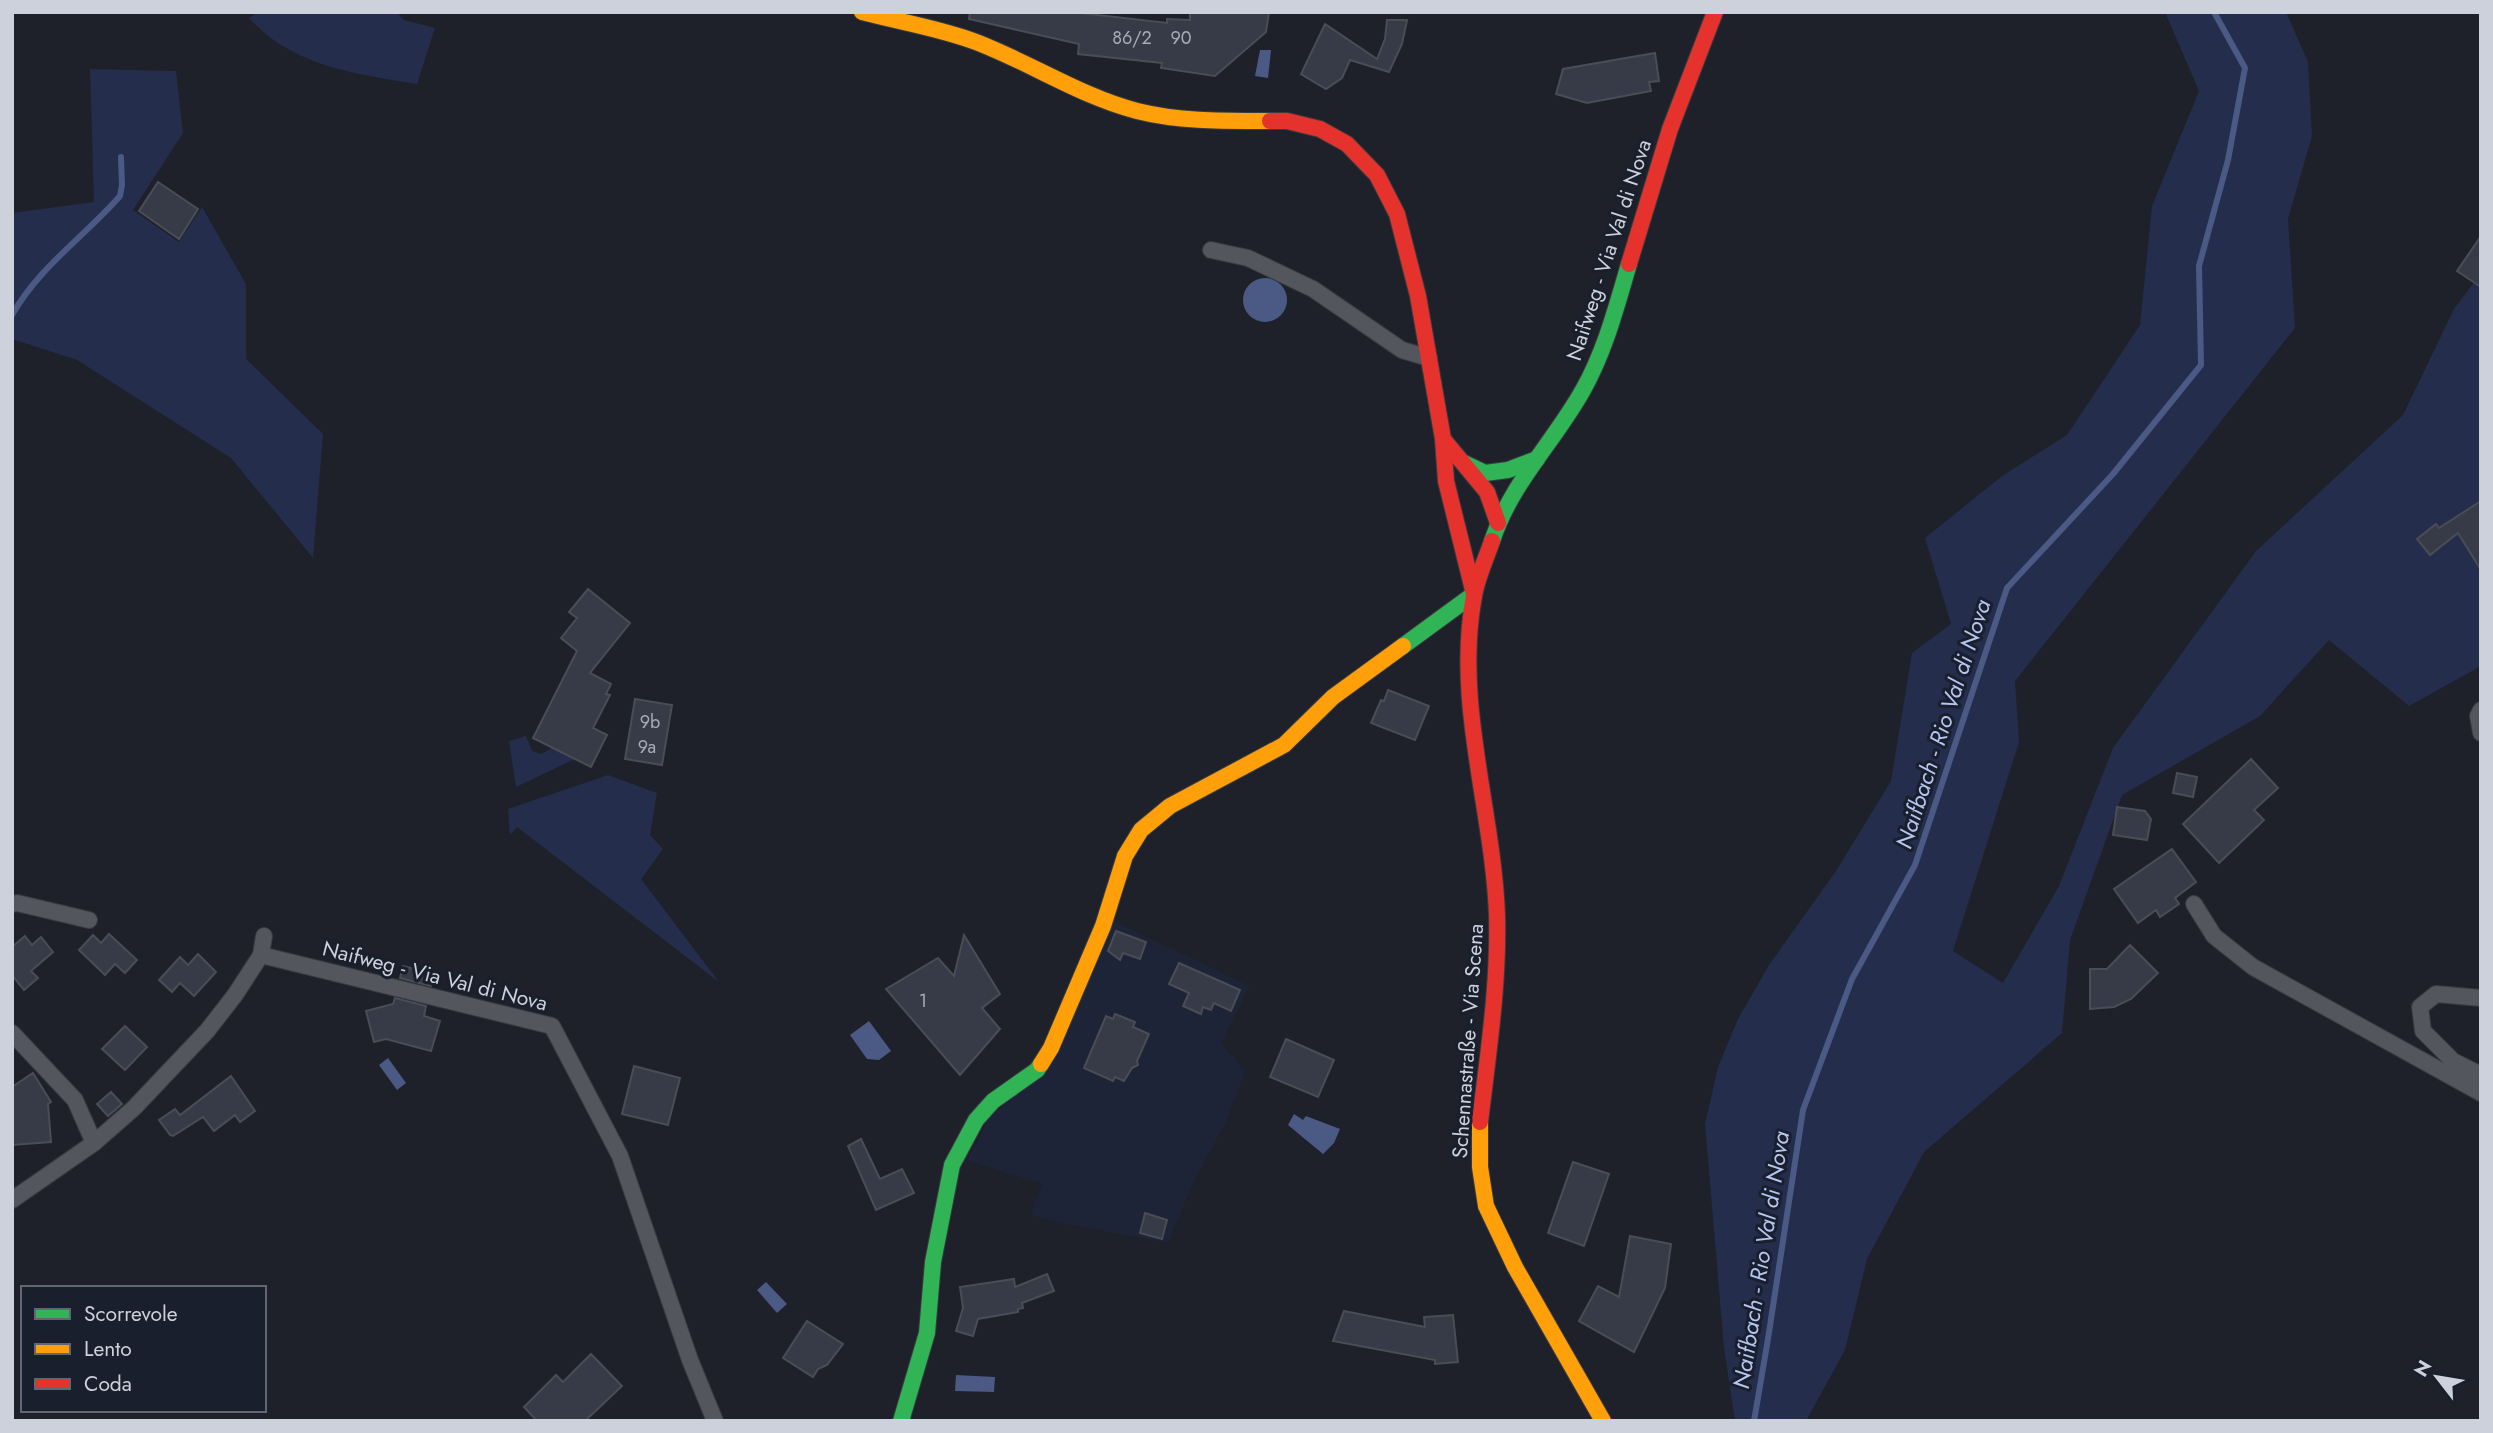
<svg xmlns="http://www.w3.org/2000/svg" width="2493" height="1433" font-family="Jost,sans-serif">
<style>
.built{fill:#1e2437}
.green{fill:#242d4c}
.water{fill:#4b5985}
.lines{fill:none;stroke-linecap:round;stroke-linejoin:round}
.stream{stroke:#4b5985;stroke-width:6}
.building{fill:#373b48;stroke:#4b4d54;stroke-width:2}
.street-casing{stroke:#383b41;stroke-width:18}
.fast-casing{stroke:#383b41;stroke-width:18}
.slow-casing{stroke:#383b41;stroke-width:18}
.jam-casing{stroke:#383b41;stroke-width:18}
.street{stroke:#53565d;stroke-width:16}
.fast{stroke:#30b455;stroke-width:16}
.slow{stroke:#ff9f0a;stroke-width:16}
.jam{stroke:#e5322d;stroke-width:16}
.labels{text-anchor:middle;stroke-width:6;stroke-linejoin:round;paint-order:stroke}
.number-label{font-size:18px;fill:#a8acb6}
.street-label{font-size:21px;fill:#cdd1db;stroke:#1a1f2d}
.water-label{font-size:23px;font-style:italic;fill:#b5c5f1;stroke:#1a1f2d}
</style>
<rect width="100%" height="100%" fill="#1e2129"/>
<polygon class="built" points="1113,921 1250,986 1221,1043 1245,1071 1226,1122 1194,1181 1168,1243 1066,1224 1031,1215 1042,1184 967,1160 990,1117 1023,1090"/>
<g class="green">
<path d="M254,12H396L404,20L435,28L417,84C356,74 293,67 249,18L255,14Z"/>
<polygon points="2165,12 2286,12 2308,62 2312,136 2288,219 2295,328 2015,681 2019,742 1953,951 2003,983 2059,886 2113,748 2256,551 2403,415 2454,309 2481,273 2481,666 2409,706 2329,640 2260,716 2122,795 2070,940 2062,1033 1924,1152 1867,1259 1845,1350 1806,1421 1735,1421 1724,1348 1705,1124 1718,1067 1738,1019 1769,965 1836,871 1891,781 1912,653 1951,624 1925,538 2002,476 2067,435 2140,325 2152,206 2199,91"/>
<polygon points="90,69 176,71 183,133 133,210 179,242 202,207 246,284 246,359 323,434 313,558 231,458 77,360 12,339 12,213 94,202"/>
<polygon points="526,736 532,751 541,754 552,748 575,759 516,787 509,741"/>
<polygon points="608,775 657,793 650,835 663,849 641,879 719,982 517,827 510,835 508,809"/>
</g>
<g class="water">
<polygon points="1260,50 1271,50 1268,78 1255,76"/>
<circle cx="1265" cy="300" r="22"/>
<polygon points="869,1021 891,1051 879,1060 867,1059 850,1035"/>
<polygon points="388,1058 406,1083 397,1090 379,1065"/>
<polygon points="1294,1114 1303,1120 1306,1116 1340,1129 1334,1143 1323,1154 1288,1125"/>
<polygon points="766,1282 787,1304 777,1313 757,1290"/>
<polygon points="956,1375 995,1377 994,1392 955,1391"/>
</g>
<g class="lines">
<g class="stream">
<path d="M12,315C39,267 84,237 120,196L122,185L121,157"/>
<polyline points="1754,1421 1768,1339 1803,1110 1852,979 1915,865 2007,588 2113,474 2201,365 2199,266 2228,160 2245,68 2214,12"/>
</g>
</g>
<g class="building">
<polygon points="970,12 1072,12 1167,23 1167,19 1190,20 1190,12 1269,12 1266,32 1215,76 1161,68 1162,63 1078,54 1079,44 969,19"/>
<polygon points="1387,20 1407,20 1402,44 1389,72 1350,60 1342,78 1326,89 1301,74 1325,24 1377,59 1385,39"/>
<polygon points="1655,53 1659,81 1649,82 1651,91 1587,103 1556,94 1563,69"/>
<polygon points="158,182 198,209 179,239 139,211"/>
<polygon points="2481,236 2481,287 2457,271"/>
<polygon points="2481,501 2481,570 2458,533 2430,555 2417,539 2436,524 2439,528"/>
<polygon points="588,589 630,623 590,673 611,684 606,694 610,695 593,728 607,735 591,767 533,738 577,651 561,638 577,618 569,612"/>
<polygon points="1388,690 1429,706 1415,740 1371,723 1381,700 1384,701"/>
<polygon points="635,699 672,705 662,765 625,759"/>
<polygon points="2251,759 2278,788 2254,810 2264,820 2219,863 2183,824"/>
<polygon points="2177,773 2197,777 2193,797 2173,793"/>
<polygon points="2117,807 2145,811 2151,819 2147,840 2113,835"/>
<polygon points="2172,849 2196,882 2175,898 2179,904 2160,917 2156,910 2138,923 2114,889"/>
<polygon points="1116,931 1146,942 1140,959 1123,953 1120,960 1108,951"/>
<polygon points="109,934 137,960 125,973 115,964 105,975 79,950 93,935 101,943"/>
<polygon points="964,935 1000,994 982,1008 1000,1029 960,1075 886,989 938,958 954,976"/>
<polygon points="25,936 32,945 41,937 53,952 31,971 38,978 24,990 12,975 12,947"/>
<polygon points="2130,945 2158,973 2131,999 2114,1007 2090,1009 2090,969 2107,969"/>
<polygon points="198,954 216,972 194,996 180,983 172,992 159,980 180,957 188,965"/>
<polygon points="1179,963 1240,990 1231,1011 1214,1003 1211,1010 1203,1007 1201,1014 1183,1006 1189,993 1169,984"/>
<polygon points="403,966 434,974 431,986 400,978"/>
<polygon points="395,998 426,1006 424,1016 440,1021 431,1051 386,1039 374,1042 366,1011 393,1004"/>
<polygon points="1115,1014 1135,1022 1133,1027 1149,1034 1137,1061 1138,1065 1132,1068 1124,1081 1115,1077 1113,1081 1084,1068 1106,1016 1113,1019"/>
<polygon points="125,1026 147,1047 125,1070 102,1049"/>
<polygon points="1286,1039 1334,1060 1318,1097 1270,1077"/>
<polygon points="634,1066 680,1078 668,1125 622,1114"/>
<polygon points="33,1073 51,1102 48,1104 51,1142 12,1145 12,1087"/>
<polygon points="231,1076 255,1111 240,1122 235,1115 214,1131 203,1117 173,1136 170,1135 159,1120 175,1109 180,1115"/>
<polygon points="111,1092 122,1104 108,1116 97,1104"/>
<polygon points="861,1139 880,1179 902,1169 914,1193 876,1210 848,1146"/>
<polygon points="1573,1162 1609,1174 1584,1246 1548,1233"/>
<polygon points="1145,1213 1167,1220 1162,1239 1140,1233"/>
<polygon points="1630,1236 1671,1244 1665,1288 1634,1352 1579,1321 1598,1286 1619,1297"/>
<polygon points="1047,1274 1054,1291 1022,1303 1023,1308 1018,1309 1018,1312 978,1319 973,1336 956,1331 963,1308 960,1287 1014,1279 1015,1287"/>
<polygon points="1344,1311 1425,1327 1424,1317 1453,1315 1458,1362 1435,1364 1435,1360 1333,1341"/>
<polygon points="807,1321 843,1344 827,1365 818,1369 813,1377 783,1358"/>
<polygon points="591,1354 622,1386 585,1421 537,1421 524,1407 556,1375 563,1382"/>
</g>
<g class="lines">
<defs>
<g id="street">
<polyline points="1211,250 1248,258 1313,289 1402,350 1429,358"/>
<polyline points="2481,710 2478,716 2481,733"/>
<polyline points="12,904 17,903 89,920"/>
<polyline points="2194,904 2214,936 2253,967 2481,1093"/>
<polyline points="261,955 552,1026 620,1156 690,1360 715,1421"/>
<polyline points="2481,998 2436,994 2420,1007 2423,1031 2453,1061 2481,1075"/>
<polyline points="12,1033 75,1100 94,1143"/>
<polyline points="12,1200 94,1143 134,1108 169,1071 207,1031 235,995 261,955 264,936"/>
</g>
<g id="fast">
<polyline points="1464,463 1485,473 1508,470 1537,459"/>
<path d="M1492,541C1511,483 1554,442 1583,390C1605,351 1616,308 1629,264"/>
<polyline points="1403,646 1474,594"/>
<polyline points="901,1421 927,1333 933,1262 952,1165 976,1120 993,1101 1037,1070 1041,1064"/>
</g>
<g id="slow">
<path d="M862,12C900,22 939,28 976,42C1031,63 1080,96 1137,111C1181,122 1226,121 1270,121"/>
<polyline points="1041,1064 1051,1048 1103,926 1125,856 1141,830 1170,806 1284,745 1333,697 1403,646"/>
<polyline points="1480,1122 1480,1167 1486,1206 1515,1267 1603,1421"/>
</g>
<g id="jam">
<polyline points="1270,121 1287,121 1320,129 1347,144 1377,175 1397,214 1418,296 1443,439 1446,481 1474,594"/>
<polyline points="1629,264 1670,129 1715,12"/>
<polyline points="1443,439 1487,492 1498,523"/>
<path d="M1480,1122C1488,1054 1499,984 1497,915C1493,809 1454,703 1474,596C1477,578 1486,559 1492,541"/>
</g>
</defs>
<use href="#street" class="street-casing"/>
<use href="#fast" class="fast-casing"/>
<use href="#slow" class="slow-casing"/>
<use href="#jam" class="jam-casing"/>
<use href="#street" class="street"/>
<use href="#fast" class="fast"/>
<use href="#slow" class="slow"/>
<use href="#jam" class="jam"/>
</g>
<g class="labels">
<g class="number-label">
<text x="1132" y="44">86/2</text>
<text x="1181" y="44">90</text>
<text x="650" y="728">9b</text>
<text x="647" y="753">9a</text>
<text x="923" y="1007">1</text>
</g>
<g class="street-label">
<text transform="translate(1609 250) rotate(-72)" y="7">Naifweg - Via Val di Nova</text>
<text transform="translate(435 976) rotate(14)" y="7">Naifweg - Via Val di Nova</text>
<text transform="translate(1468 1041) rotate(-86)" y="7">Schennastraße - Via Scena</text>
</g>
<g class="water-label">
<text transform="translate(1943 724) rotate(-72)" y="8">Naifbach - Rio Val di Nova</text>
<text transform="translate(1761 1260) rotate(-81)" y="8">Naifbach - Rio Val di Nova</text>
</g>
</g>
<rect width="2493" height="1433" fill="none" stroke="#cdd1db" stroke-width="28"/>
<rect x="21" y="1286" width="245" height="126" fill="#1a1f2d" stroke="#626673" stroke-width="2"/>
<rect x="35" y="1309" width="35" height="10" fill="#30b455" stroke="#626673" stroke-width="2"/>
<text x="84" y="1321" font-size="21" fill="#cdd1db">Scorrevole</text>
<rect x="35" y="1344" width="35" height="10" fill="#ff9f0a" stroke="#626673" stroke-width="2"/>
<text x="84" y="1356" font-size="21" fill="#cdd1db">Lento</text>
<rect x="35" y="1379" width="35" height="10" fill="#e5322d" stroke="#626673" stroke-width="2"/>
<text x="84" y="1391" font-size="21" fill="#cdd1db">Coda</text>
<g transform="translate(2437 1377) rotate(301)" stroke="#1a1f2d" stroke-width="5" paint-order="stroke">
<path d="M0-5L12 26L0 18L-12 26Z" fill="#cdd1db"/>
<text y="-10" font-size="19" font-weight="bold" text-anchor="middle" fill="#cdd1db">N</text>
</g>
</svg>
